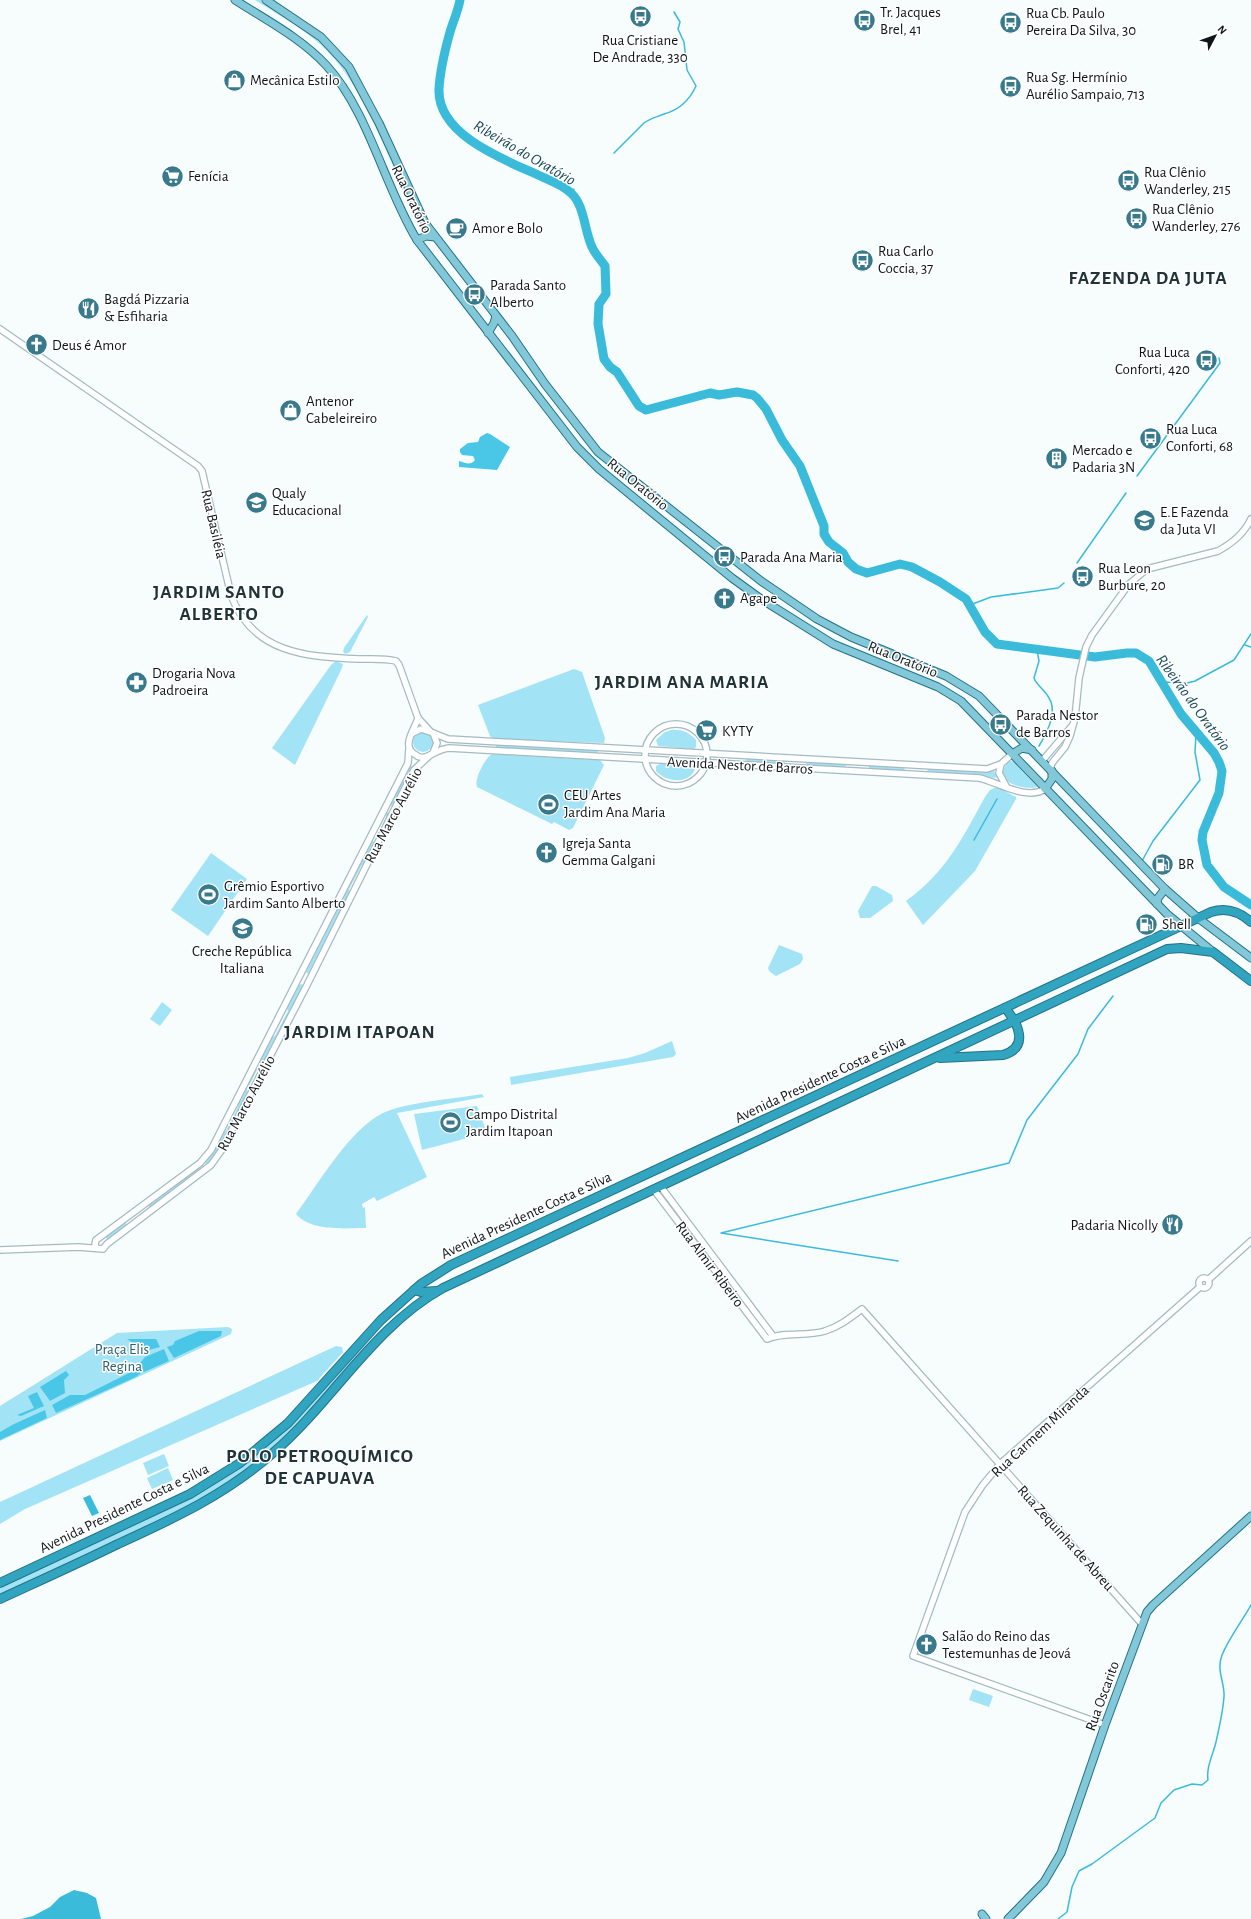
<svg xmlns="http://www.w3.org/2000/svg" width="1251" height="1919" font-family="'Alegreya Sans',sans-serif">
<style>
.green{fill:#a3e3f6}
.forest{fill:#4ac7e6}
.water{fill:#3abbda}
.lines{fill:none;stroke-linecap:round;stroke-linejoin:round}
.stream{stroke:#3abbda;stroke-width:1.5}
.river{stroke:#3abbda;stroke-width:9}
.minor-casing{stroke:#a3bbc2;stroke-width:8}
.major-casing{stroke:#247285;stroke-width:9}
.highway-casing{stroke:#247285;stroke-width:10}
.minor{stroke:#fff;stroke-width:5.5}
.major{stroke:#83c8d9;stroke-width:7}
.highway{stroke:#31a4c0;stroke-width:8}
.labels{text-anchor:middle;stroke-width:3;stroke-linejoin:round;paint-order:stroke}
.poi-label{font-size:15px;fill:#0d1518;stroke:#fff;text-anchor:start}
.street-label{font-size:15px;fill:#0d1518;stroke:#fff}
.park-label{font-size:15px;fill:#2c5f6d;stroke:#fff}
.water-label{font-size:16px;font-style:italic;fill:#164b58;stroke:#fff}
.district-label{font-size:19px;font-weight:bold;letter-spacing:1px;fill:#1f3339;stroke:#fff}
</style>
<rect width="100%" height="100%" fill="#f7fcfd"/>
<g class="green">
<path d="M255,0H261C283,14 308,27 326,45C370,88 391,165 420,219L417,220L413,213C391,164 366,91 329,53C309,31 280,16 255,0Z"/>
<polygon points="367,615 368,617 350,652 345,654 343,651 344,648"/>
<polygon points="336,661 343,664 342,668 295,765 272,748 331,665"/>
<polygon points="574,669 582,672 605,738 604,743 494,739 490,736 478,705"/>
<path d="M671,730C681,729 689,732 696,740V747L694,749L658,746L656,740L665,732Z"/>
<circle cx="423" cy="742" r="10"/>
<polygon points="496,744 597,750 598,752 596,753 496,748"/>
<path d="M492,754L600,760L604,765L573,828L569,830L554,822L552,824L477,787C474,779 485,758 492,754Z"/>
<polygon points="746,758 785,760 785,762 783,764 747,762"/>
<polygon points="807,761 846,763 847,765 844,767 807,765 806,763"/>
<path d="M1010,761L1016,762L1038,786L1037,787C1027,790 1003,785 1002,772L1007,763Z"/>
<path d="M662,763L691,765L695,769C689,785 665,782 656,771V766Z"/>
<polygon points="869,764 902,766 905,769 903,771 870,769 868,766"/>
<polygon points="409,766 411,766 412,768 393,805 391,806 390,804"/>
<polygon points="929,768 994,771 997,777 995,778 978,775 929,772 927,770"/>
<path d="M994,788H999L1016,797V799L975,871L923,925L906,901C946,872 962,839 985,797L990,790Z"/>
<polygon points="388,812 389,815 365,864 362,865 349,889 350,892 308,974 306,972 371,842 375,841 386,817 385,813"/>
<polygon points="211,853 247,879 208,936 171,910"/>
<polygon points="872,886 876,886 892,895 893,901 870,918 860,918 858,911"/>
<polygon points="779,945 802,954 803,959 800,964 776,976 769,971 768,968"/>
<polygon points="302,984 303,987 263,1065 259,1066 247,1090 248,1093 219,1149 208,1164 206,1165 205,1161 223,1132 226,1131 238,1107 237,1104 272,1037 275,1036 288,1011 287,1008 299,985"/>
<polygon points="162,1002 172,1010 160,1026 150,1019"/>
<polygon points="672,1041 676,1054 673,1057 511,1085 510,1077 628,1058 645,1053"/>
<path d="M482,1094L484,1097L397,1113L427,1177L377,1201L374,1197L362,1204L363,1208L365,1207L366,1228C346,1228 311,1232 296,1214C318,1184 350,1129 383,1113C407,1102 454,1099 482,1094Z"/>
<polygon points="477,1106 487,1133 422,1150 414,1114"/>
<polygon points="199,1167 202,1169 170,1191 169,1194 150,1208 147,1205"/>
<polygon points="124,1222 128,1225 107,1240 106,1237"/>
<polygon points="228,1327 232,1329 231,1334 0,1441 0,1406 117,1333"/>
<polygon points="373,1337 301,1421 266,1454 240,1475 190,1506 0,1594 0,1587 177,1505 232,1473 290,1426"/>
<polygon points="336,1346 342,1347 343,1352 317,1381 25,1509 0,1524 0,1502"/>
<polygon points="164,1454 169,1466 148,1475 143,1463"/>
<polygon points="168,1468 173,1480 152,1489 147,1478"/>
<polygon points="973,1689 993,1696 989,1707 969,1700"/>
</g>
<g class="forest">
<path d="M487,433L490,434L510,447L497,470L459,467V461C466,463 470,466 475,460L473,456L462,455L460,452V449L468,443L478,442L480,437Z"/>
<polygon points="199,1331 222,1331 221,1336 174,1358 167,1347 173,1345 175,1341"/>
<polygon points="127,1339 156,1339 160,1347 145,1351"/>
<polygon points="164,1349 169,1361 144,1372 136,1368 145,1357"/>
<polygon points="137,1369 141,1373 136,1377 56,1413 52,1405 70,1395 85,1395"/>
<polygon points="66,1371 69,1375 64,1380 65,1393 50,1401 40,1387"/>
<polygon points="37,1392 44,1406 21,1416 17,1415 34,1408 28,1396"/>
<polygon points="45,1410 47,1418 0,1440 0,1432 14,1424"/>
</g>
<g class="water">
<polygon points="90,1495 99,1513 92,1516 83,1498"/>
<polygon points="74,1890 87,1893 96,1898 101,1919 21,1919 33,1916 50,1907 60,1897"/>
</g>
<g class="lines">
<g class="stream">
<path d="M614,153L644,123C651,118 657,117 664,114C679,110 690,99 696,86L687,70L684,42L678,29L680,22L674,12"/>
<polyline points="571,193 574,189"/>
<polyline points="1137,476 1220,363 1219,358"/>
<polyline points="1077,563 1126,493"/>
<polyline points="970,605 991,597 1058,588 1064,583"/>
<polyline points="1245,645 1251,647"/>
<path d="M1037,650L1039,661L1034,678C1037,686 1045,690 1049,698C1058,712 1047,733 1039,746"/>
<polyline points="1163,682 1187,683 1195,681 1234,660 1251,634"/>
<polyline points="974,840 997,799"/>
<polyline points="1142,861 1153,841 1200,780 1195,752 1196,734"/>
<polyline points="898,1261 721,1233 1009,1163 1027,1120 1078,1054 1088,1029 1113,996"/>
<path d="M1058,1919L1067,1912L1072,1887L1079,1871L1092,1864L1155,1818L1161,1803L1174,1790L1192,1784L1202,1785L1208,1780C1206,1767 1213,1755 1216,1742C1219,1728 1223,1712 1224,1697C1225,1682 1216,1671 1222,1655C1229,1638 1242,1621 1251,1605"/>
</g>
<path class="river" d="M460,0C458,11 453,22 450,32C445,50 440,70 439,89C437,134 502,159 536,174C548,180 562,184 571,193C585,206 584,230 592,247C595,254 601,260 605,266L606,294L599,304L598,324L604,359L610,367L617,372L639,406L646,410L710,393L719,395L737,392L753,395L757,398L766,409L782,440L800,466L824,526V534L829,542L843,553L848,562L856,569L867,573L900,564L912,567L940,582L966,599L985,632L997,644L1095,657L1127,653H1136L1149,661L1181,714L1214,753L1219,762L1222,771L1219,793L1203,832L1202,840L1207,865L1224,887L1251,905"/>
<defs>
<g id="minor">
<path d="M0,329L198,466L202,471L231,595C252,653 306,657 359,659C371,659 385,658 396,661L399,665L418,718L430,731"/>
<path d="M418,718C415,729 400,747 416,755C419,758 424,758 428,756C435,753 440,749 449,748L979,778C998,782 1026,801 1045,789"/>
<circle cx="676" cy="755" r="31"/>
<polyline points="413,733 421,729 433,733 437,743 433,753"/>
<polyline points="433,733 448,739 987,769 1001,764 1012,754"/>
<polyline points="1042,761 1072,726"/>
<polyline points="1001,764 999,773 1006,786"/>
<path d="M1050,770L1052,763L1065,747L1070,736L1075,718L1079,678L1086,647L1092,635L1129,584L1147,569L1218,551C1233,543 1244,534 1251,519"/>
<polyline points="661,1187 773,1336"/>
<path d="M654,1190L767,1339C785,1331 806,1337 825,1331C839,1327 850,1318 862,1309L1142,1624"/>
<polyline points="96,1248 95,1244 96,1240 200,1163 211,1150 408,763 409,748"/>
<polyline points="0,1250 78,1247 103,1249 107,1244 211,1165 221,1151 307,985 414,770 429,756"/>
<circle cx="1204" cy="1283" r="5"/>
<polyline points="1208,1280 1251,1241"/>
<polyline points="1105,1725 913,1656 965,1512 982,1486 1000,1464 1200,1287"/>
</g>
<g id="major">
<path d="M235,0C266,20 301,38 326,65C369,112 384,186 417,240L577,447L599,469L732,578L761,599L833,644L938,687L961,701L1167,914L1213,952"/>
<polyline points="266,0 321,37 349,67 379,123 425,223 512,336 545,384 598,452 761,581 817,619 851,637 946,676 979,696 1165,889 1198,918 1251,958"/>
<polyline points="417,240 426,236 435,237"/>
<polyline points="488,333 494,323 496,316"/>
<polyline points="1012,754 1022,748 1032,750"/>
<polyline points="1045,789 1052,779 1052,771"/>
<polyline points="1157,904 1158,898 1165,889"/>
<polyline points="982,1914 986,1919"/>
<polyline points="1008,1919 1044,1882 1061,1853 1105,1725 1147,1612 1153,1605 1251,1516"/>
</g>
<g id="highway">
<path d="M940,1058L1003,1055C1030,1047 1018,1023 1005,1008"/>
<polyline points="414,1290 421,1292 437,1291"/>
<path d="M0,1583L190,1494L240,1463L288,1423L381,1320L421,1284L451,1265L1211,912C1226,907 1240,912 1251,922"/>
<path d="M0,1599C39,1581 79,1563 118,1544C175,1518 227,1494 274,1452C333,1401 373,1327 443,1288L1167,949L1181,948L1213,952L1251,981"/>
</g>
</defs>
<use href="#minor" class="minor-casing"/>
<use href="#major" class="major-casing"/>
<use href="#highway" class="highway-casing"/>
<use href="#minor" class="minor"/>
<use href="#major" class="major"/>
<use href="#highway" class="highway"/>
</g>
<defs>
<symbol id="bus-disc" viewBox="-11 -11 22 22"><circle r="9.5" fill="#387a8c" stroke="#fff"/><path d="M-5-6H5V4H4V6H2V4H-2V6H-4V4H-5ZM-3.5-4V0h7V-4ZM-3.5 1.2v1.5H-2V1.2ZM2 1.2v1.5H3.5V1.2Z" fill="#fff"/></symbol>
<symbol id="shop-disc" viewBox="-11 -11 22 22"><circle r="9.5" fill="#387a8c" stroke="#fff"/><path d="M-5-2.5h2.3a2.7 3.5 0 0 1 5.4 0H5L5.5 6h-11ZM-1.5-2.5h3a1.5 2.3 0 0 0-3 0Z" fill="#fff"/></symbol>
<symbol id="supermarket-disc" viewBox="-11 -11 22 22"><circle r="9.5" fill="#387a8c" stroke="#fff"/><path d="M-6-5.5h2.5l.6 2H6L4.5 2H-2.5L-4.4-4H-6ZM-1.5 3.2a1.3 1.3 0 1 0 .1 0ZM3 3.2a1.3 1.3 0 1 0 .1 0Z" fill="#fff"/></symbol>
<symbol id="cafe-disc" viewBox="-11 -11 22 22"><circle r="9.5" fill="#387a8c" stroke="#fff"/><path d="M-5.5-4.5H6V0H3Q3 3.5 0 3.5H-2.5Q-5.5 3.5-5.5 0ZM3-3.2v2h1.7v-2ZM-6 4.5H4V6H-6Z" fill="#fff"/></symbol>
<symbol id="restaurant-disc" viewBox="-11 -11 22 22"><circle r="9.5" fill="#387a8c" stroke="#fff"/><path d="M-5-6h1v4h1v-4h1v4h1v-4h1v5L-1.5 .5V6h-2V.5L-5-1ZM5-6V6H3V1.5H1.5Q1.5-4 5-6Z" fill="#fff"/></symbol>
<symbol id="church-disc" viewBox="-11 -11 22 22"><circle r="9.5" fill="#387a8c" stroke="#fff"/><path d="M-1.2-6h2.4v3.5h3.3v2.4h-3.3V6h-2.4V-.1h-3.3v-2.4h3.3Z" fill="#fff"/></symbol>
<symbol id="building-disc" viewBox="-11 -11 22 22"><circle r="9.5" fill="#387a8c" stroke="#fff"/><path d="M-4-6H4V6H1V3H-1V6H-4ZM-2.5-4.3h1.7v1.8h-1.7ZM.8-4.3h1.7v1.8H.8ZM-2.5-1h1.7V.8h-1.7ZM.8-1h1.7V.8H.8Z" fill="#fff"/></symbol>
<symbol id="school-disc" viewBox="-11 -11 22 22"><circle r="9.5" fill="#387a8c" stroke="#fff"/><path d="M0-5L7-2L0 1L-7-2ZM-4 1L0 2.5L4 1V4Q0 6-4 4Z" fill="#fff"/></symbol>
<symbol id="pharmacy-disc" viewBox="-11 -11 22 22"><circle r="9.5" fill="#387a8c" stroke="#fff"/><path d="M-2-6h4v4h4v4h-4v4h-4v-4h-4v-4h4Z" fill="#fff"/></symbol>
<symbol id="stadium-disc" viewBox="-11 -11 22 22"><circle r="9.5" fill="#387a8c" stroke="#fff"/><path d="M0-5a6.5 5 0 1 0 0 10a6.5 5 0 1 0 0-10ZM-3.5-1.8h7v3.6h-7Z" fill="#fff"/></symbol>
<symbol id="fuel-disc" viewBox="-11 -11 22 22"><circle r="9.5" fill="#387a8c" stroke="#fff"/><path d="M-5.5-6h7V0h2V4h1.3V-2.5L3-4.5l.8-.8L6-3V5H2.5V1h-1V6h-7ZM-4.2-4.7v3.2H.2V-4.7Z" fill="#fff"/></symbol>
</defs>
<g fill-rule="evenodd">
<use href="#bus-disc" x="628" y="4" width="25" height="25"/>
<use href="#bus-disc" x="852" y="8" width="25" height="25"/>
<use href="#bus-disc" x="998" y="10" width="25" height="25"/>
<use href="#shop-disc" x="222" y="68" width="25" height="25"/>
<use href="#bus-disc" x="998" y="74" width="25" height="25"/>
<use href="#supermarket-disc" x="160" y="164" width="25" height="25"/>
<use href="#bus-disc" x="1116" y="168" width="25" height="25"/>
<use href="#bus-disc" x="1124" y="206" width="25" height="25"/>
<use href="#cafe-disc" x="444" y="216" width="25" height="25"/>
<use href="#bus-disc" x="850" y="248" width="25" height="25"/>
<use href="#bus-disc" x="462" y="282" width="25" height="25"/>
<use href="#restaurant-disc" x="76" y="296" width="25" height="25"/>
<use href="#church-disc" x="24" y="332" width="25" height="25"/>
<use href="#bus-disc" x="1194" y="348" width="25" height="25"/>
<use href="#shop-disc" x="278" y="398" width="25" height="25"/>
<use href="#bus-disc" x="1138" y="426" width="25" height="25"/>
<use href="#building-disc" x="1044" y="446" width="25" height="25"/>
<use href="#school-disc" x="244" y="490" width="25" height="25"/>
<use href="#school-disc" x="1132" y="508" width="25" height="25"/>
<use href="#bus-disc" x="712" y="544" width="25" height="25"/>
<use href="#bus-disc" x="1070" y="564" width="25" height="25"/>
<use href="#church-disc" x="712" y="586" width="25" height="25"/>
<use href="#pharmacy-disc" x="124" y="670" width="25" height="25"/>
<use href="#bus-disc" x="988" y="712" width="25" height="25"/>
<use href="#supermarket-disc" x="694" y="718" width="25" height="25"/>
<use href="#stadium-disc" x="536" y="792" width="25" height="25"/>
<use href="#church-disc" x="534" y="840" width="25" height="25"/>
<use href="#fuel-disc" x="1150" y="852" width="25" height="25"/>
<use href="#stadium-disc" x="196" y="882" width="25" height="25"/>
<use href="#fuel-disc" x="1134" y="912" width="25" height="25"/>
<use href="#school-disc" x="230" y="916" width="25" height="25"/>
<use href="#stadium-disc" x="438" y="1110" width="25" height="25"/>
<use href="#restaurant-disc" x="1160" y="1212" width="25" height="25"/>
<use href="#church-disc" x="914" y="1632" width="25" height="25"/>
</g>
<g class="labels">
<g class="poi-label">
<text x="880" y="17">Tr. Jacques<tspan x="880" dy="17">Brel, 41</tspan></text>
<text x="1026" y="18">Rua Cb. Paulo<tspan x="1026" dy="17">Pereira Da Silva, 30</tspan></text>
<text x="640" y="45" text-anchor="middle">Rua Cristiane<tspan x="640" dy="17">De Andrade, 330</tspan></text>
<text x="1026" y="82">Rua Sg. Hermínio<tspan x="1026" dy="17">Aurélio Sampaio, 713</tspan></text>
<text x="250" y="85">Mecânica Estilo</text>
<text x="1144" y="177">Rua Clênio<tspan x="1144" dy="17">Wanderley, 215</tspan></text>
<text x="188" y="181">Fenícia</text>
<text x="1152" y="214">Rua Clênio<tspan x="1152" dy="17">Wanderley, 276</tspan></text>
<text x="472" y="233">Amor e Bolo</text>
<text x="878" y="256">Rua Carlo<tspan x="878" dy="17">Coccia, 37</tspan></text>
<text x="490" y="290">Parada Santo<tspan x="490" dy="17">Alberto</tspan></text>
<text x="104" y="304">Bagdá Pizzaria<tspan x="104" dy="17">&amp; Esfiharia</tspan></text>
<text x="52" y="350">Deus é Amor</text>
<text x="1190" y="357" text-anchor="end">Rua Luca<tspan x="1190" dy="17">Conforti, 420</tspan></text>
<text x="306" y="406">Antenor<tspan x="306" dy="17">Cabeleireiro</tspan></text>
<text x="1166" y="434">Rua Luca<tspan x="1166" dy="17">Conforti, 68</tspan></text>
<text x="1072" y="455">Mercado e<tspan x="1072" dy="17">Padaria 3N</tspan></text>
<text x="272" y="498">Qualy<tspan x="272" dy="17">Educacional</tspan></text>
<text x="1160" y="517">E.E Fazenda<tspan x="1160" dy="17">da Juta VI</tspan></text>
<text x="740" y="562">Parada Ana Maria</text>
<text x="1098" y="573">Rua Leon<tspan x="1098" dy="17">Burbure, 20</tspan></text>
<text x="740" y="603">Agape</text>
<text x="152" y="678">Drogaria Nova<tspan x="152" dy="17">Padroeira</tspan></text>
<text x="1016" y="720">Parada Nestor<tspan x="1016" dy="17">de Barros</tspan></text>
<text x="722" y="736">KYTY</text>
<text x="564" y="800">CEU Artes<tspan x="564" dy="17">Jardim Ana Maria</tspan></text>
<text x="562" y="848">Igreja Santa<tspan x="562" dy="17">Gemma Galgani</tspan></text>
<text x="1178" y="869">BR</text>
<text x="224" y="891">Grêmio Esportivo<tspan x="224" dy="17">Jardim Santo Alberto</tspan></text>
<text x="1162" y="929">Shell</text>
<text x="242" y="956" text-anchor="middle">Creche República<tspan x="242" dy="17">Italiana</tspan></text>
<text x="466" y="1119">Campo Distrital<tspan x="466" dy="17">Jardim Itapoan</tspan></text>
<text x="1158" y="1230" text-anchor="end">Padaria Nicolly</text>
<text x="942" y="1641">Salão do Reino das<tspan x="942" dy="17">Testemunhas de Jeová</tspan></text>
</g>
<g class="street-label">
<text transform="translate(412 199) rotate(64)" y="5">Rua Oratório</text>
<text transform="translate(638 484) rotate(39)" y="5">Rua Oratório</text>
<text transform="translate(214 524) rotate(77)" y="5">Rua Basiléia</text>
<text transform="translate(903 659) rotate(22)" y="5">Rua Oratório</text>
<text transform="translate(740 765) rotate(3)" y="5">Avenida Nestor de Barros</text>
<text transform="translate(393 815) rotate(-62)" y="5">Rua Marco Aurélio</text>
<text transform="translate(820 1079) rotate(-25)" y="5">Avenida Presidente Costa e Silva</text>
<text transform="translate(246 1103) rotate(-62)" y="5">Rua Marco Aurélio</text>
<text transform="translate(526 1215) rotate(-25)" y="5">Avenida Presidente Costa e Silva</text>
<text transform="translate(710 1264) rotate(53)" y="5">Rua Almir Ribeiro</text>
<text transform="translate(1040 1431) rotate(-43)" y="5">Rua Carmem Miranda</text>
<text transform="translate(124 1508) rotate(-26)" y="5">Avenida Presidente Costa e Silva</text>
<text transform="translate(1066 1538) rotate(48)" y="5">Rua Zequinha de Abreu</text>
<text transform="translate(1102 1696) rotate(-70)" y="5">Rua Oscarito</text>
</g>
<g class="park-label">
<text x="122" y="1354">Praça Elis<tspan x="122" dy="17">Regina</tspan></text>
</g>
<g class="water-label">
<text transform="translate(525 152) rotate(30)" y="6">Ribeirão do Oratório</text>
<text transform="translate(1194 702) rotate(54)" y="6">Ribeirão do Oratório</text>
</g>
<g class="district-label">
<text x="1148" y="284">FAZENDA DA JUTA</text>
<text x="219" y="598">JARDIM SANTO<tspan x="219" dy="22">ALBERTO</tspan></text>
<text x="682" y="688">JARDIM ANA MARIA</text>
<text x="360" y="1038">JARDIM ITAPOAN</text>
<text x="320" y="1462">POLO PETROQUÍMICO<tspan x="320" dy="22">DE CAPUAVA</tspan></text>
</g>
</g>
<g transform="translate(1215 36) rotate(49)" stroke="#ffffff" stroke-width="3" paint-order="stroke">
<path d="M0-3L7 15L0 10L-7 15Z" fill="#0d1518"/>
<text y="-6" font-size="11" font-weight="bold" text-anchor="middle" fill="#0d1518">N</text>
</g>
</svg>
